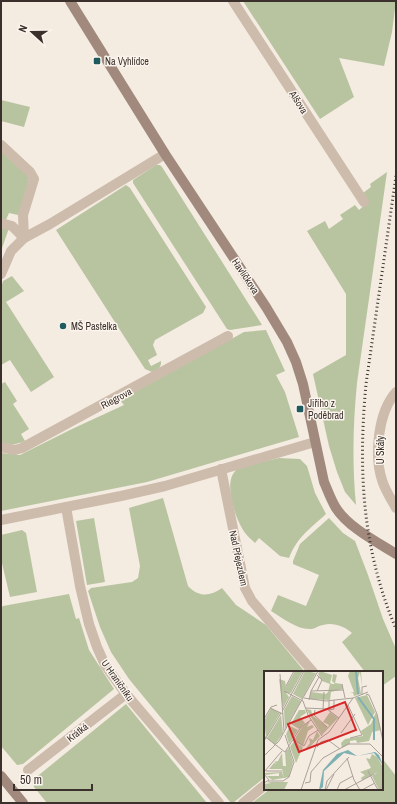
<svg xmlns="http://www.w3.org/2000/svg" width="397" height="804" font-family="'Archivo Narrow',sans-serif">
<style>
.green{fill:#b8c4a0}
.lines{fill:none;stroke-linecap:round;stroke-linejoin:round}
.street{stroke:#cdbbac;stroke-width:10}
.secondary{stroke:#a18a7d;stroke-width:10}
.rail{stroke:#3b302b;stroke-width:3;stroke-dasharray:1 3;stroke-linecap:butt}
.poi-dot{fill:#1f5a5e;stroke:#fbf5ee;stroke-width:1.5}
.labels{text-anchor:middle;stroke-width:3;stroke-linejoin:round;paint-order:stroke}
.poi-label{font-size:10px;fill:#3b302b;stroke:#fbf5ee;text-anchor:start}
.street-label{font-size:10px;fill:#3b302b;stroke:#fbf5ee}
.inset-river{fill:none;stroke:#7fb0b2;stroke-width:2}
.inset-road{fill:none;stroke:#aaa098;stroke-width:1}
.view{fill:#d62828;fill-opacity:0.15;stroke:#d62828;stroke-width:2}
.inset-edge{fill:none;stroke:#3b302b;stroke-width:2}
</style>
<rect width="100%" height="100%" fill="#f4ebe1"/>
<g class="green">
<polygon points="243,1 396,1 392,32 384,66 339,58 354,97 320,119"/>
<polygon points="1,100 30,107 24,127 1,121"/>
<polygon points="1,149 28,175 29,184 18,215 9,213 5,222 1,221"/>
<polygon points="156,165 160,165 162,167 262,325 230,330 227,329 133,183 133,180"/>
<path d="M387,172L357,383C353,424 352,464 356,505L345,492L337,472L329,446L313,374L346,355V294L307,231L325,221L329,229L343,219L340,215L355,205L359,210L368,202L363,193L371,187L370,184Z"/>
<polygon points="126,185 130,188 206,307 203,313 155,340 153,345 157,355 148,360 151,366 161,361 161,364 159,369 152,372 145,369 56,230"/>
<polygon points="1,226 9,228 1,251"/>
<polygon points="12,276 24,291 6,302 54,377 31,392 10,360 1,365 1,288 3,281"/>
<polygon points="266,330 285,371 276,375 285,392 299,437 147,482 1,511 1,453 20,455 72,429 124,405 120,400 244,332"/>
<path d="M5,382L17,401L13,404L29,429L21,434L25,441C16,445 10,445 1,442V384Z"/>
<path d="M279,458L300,459L307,466L315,493L326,514C310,529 297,537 289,558L280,556L259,538L255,543C252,540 248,537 246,534C236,522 226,490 232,476C233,473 236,471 237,468Z"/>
<path d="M163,498L188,586C198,597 210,597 222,588L236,605L266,625L305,672H265V777L233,803H231L129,679L111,652L100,627L88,591L91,588L132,582L138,578L140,566L129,508Z"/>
<polygon points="94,518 105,582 87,585 76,521"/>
<path d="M329,518L343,533L355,541L368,575L383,619L396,649V676L382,686V672H365L342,642L352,633C344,626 333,622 323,625C319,625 315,629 311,629C297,630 283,618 271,611L278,595L306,606L319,575L293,564V561L300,544Z"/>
<polygon points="22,530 26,533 37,592 10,597 1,559 1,535"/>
<polygon points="69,594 76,619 79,618 89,650 114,689 23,764 17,765 1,746 1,608 3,606"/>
<polygon points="126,704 207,803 47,803 34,787 33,784 34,779"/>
<polygon points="382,758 396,776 396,803 252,803 270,789 382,789"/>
</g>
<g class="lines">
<g class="street">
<polyline points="233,1 364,202"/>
<polyline points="1,145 30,172 34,179 23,215 24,238"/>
<polyline points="1,223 12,226 24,238"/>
<polyline points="1,274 11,251 24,238 50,224 165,154"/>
<path d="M396,392C378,412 374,455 382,480C385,490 391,499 396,508"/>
<polyline points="1,447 15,450 22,448 228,336"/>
<polyline points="221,469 245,588 252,601 313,672"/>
<polyline points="66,507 80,586 89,624 97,647 105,665 126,694 219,803"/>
<polyline points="1,520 121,496 165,486 315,442"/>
<polyline points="28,770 126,694"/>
<polyline points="243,803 265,785"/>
</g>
<g class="secondary">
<path d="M70,1L165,154L266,307L287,342L296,362L303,384L324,482C328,491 331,500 336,508C348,527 377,542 396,554"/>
<polyline points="1,776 23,803"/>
</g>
<path class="rail" d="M396,176L366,384C358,471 362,548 396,629"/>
</g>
<g class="poi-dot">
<rect x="93" y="57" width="8" height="8" rx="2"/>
<circle cx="63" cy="326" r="4"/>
<rect x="296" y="405" width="8" height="8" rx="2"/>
</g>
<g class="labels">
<g class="poi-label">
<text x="105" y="65">Na Vyhlídce</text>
<text x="71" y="330">MŠ Pastelka</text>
<text x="308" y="407">Jiřího z<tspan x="308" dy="12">Poděbrad</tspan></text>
</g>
<g class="street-label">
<text transform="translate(299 102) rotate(57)" y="4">Alšova</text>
<text transform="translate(246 276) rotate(56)" y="4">Havlíčkova</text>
<text transform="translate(116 398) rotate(-28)" y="4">Riegrova</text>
<text transform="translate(380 450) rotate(-90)" y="4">U Skály</text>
<text transform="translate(239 558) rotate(78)" y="4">Nad Přejezdem</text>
<text transform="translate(118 680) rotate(55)" y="4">U Hraničníku</text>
<text transform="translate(77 732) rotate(-38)" y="4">Krátká</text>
</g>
</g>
<g transform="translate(264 671)">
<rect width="119" height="119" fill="#f4ebe1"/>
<path d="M31,0H39L27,22H22L25,26L19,37L15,8L21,10L22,16ZM41,0L52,2L38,28L29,23ZM56,0L68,4L66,12L68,13H71L68,10L69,3L73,4L71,12L78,13L79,18L67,21L66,29L45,28L47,21L62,23L64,21L66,13L58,10L54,3ZM86,0H97L98,16L96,1L94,7L97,23L90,25L89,22H86L90,21L84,5ZM103,24L111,41L104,54L91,27ZM28,25L37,30L21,58L20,39ZM7,37L16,42L2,66L0,50ZM42,38L47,39L49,45L64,56L65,54L59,51L66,41L74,47L58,64ZM35,39H41L42,42L36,46L41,52L35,58L27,53ZM112,41L117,59L108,61L105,70L93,72L92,69L86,70V73L78,77L77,72L81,68L99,65L97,60L107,53ZM17,44L19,62L11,74L3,67ZM46,50L43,56L48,54L50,56L44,60L39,75L30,69L38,56ZM26,55L34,59L25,73L22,63ZM53,60L56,65L44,78L42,77L46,72L45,67L49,69ZM30,70L39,76L32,92L26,76ZM25,77L29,91L25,106L8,109L3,105H15V102L2,104L0,102L18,101L20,107L18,98H5L10,92L13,93L10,91L14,90L18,82L19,95H22L21,81ZM108,83L113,86L119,96V119H115L108,105L114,101L98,109L97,107L101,104L96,101L107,97L102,87L106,88ZM3,111H24L20,119H0V113L7,112Z" fill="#b8c4a0"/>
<path d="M84,79L93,85L111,81L115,84L119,94L110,82L93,85L80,82L60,100L59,116L55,119L59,99L73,83Z" fill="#7fb0b2"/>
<path class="inset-river" d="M92,0L94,23M94,26L110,48V69"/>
<path class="inset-road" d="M16,3L20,60M78,13L81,27M22,15L30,0M20,20L39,30L44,44L58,65M47,20L55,6M53,20L58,9L53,4M102,23L105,24L113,43L119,70M98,24V16L103,15M40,27L62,30L89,27M45,29L47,20L79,19M65,30V39L70,38V29M84,34L98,64L86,67M6,37L19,43M41,37L63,38L75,47M59,38L60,21M19,39L40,0M51,39L50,44L63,56M0,48L7,36L13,34M77,62L91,43M0,65L21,81L37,56L47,49M29,69L40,75L45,65L54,59M0,70L17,42M53,76L57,71L64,69L76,78M0,85L15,70L54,0M83,87L90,109L96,119M2,100H18M104,100L114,119M0,101L18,80M0,103L5,109L0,112M4,110H19L25,106L30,91L21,64M41,112L46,111L47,101L59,87L84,73H106L119,86M37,119L54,69L65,61L89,27L104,21M61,119L63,110L85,86M62,119L70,103M73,119L76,112L89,105M80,119L110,103M98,119L111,112"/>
<path class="view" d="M81,31L92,59L35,81L24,53Z"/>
<rect width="119" height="119" class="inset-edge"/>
</g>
<rect width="397" height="804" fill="none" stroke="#3b302b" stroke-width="4"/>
<g transform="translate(32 32) rotate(291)" stroke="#fbf5ee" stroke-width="3" paint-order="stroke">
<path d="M0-3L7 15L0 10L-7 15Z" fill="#3b302b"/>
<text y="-6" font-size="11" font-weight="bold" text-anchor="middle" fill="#3b302b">N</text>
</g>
<path d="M14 784v6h78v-6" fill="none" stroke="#3b302b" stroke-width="2"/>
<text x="20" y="784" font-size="12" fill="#3b302b" stroke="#fbf5ee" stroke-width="3" paint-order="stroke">50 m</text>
</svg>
